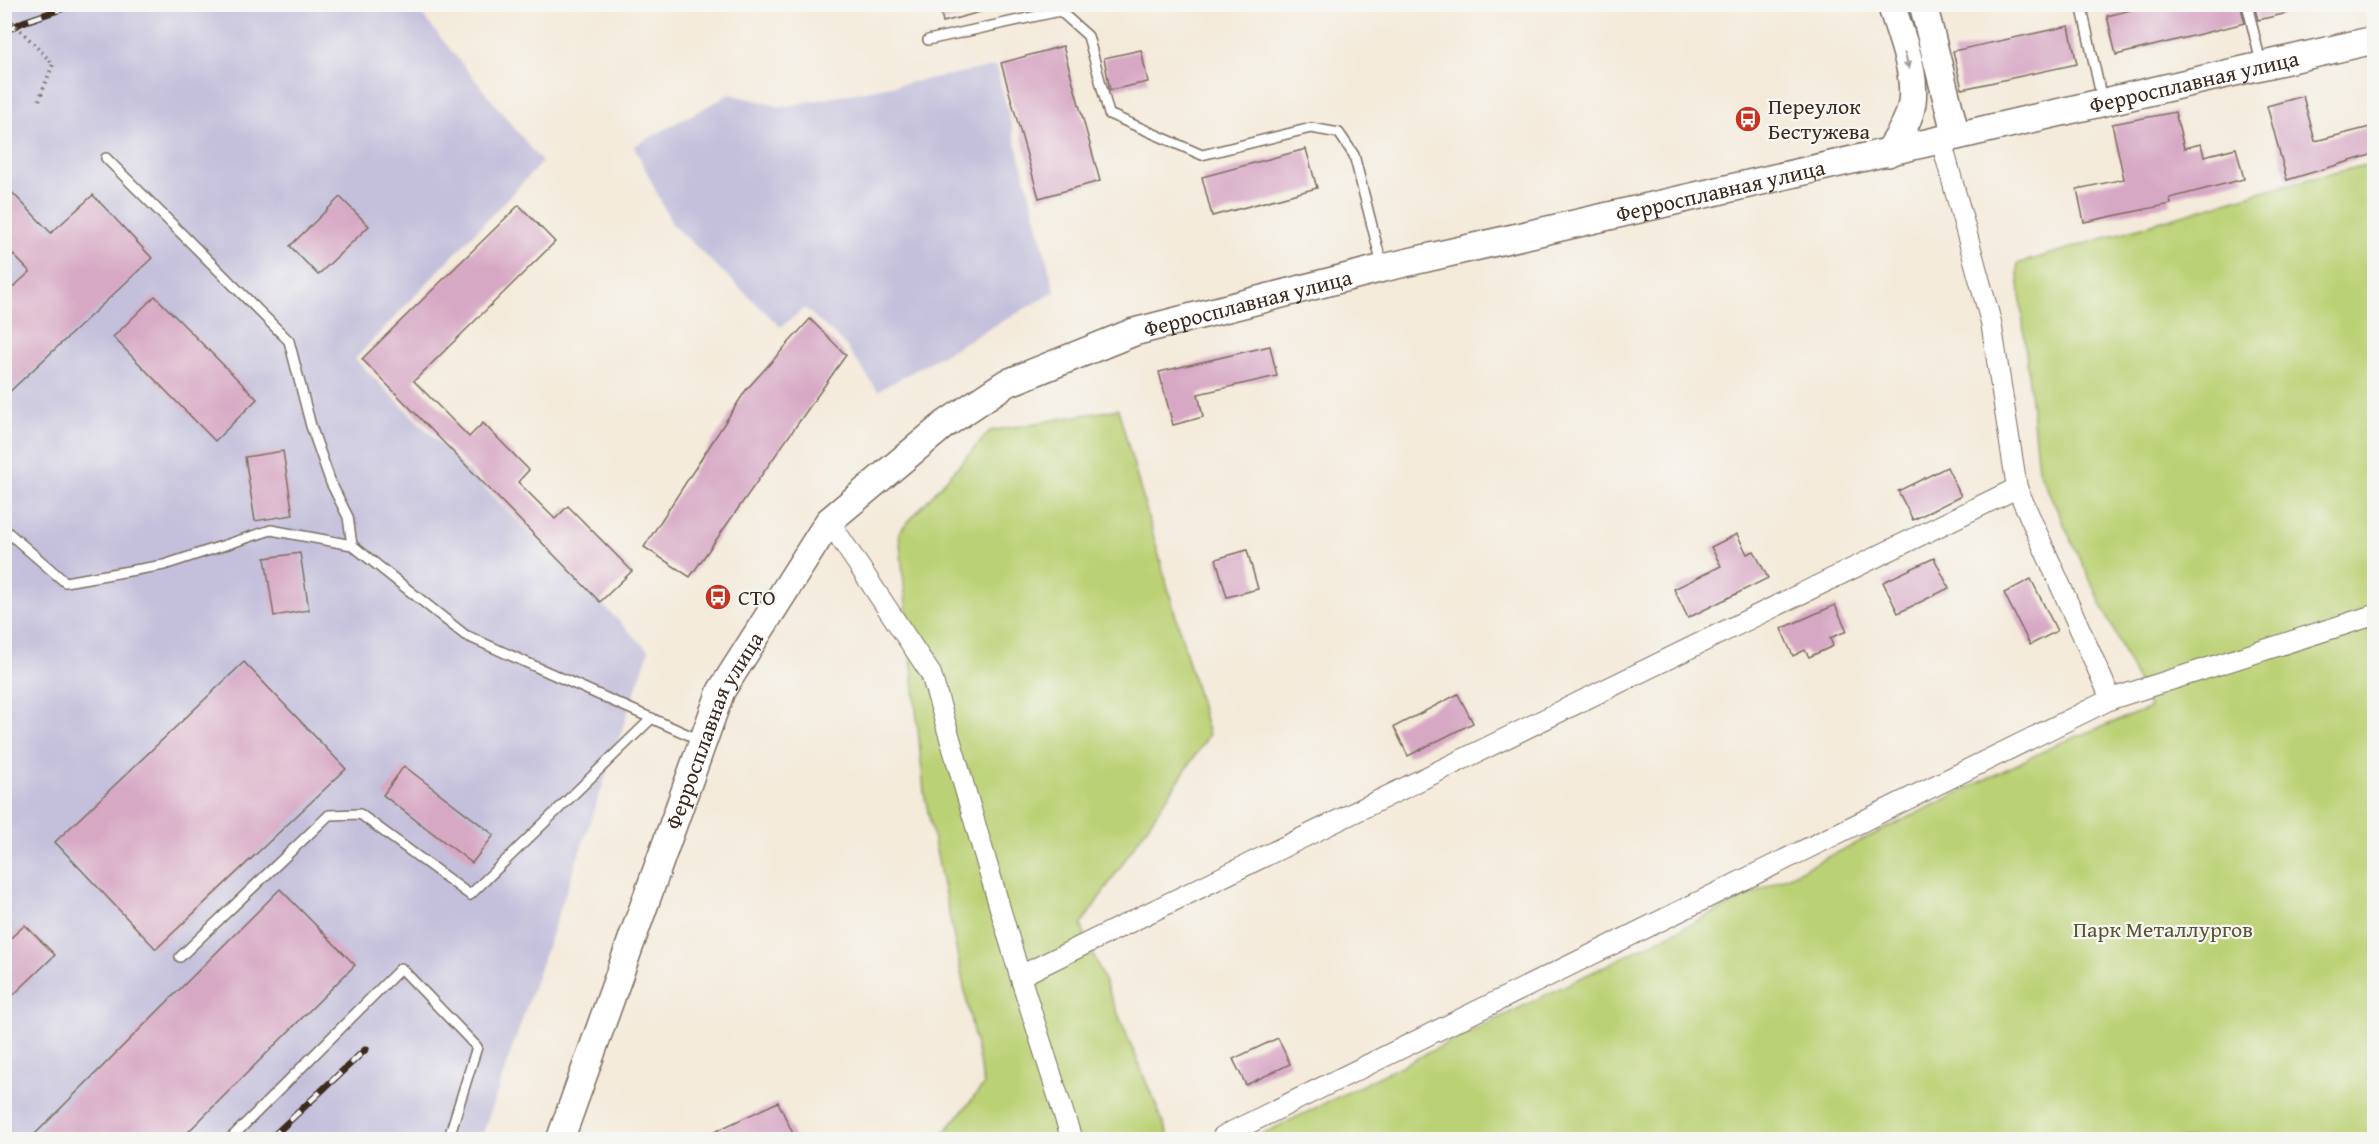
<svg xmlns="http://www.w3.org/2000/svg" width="2379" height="1144" font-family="'Gentium Book Plus',serif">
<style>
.industrial{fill:#c4c0db}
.green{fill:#bbd175;stroke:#7b7e4a;stroke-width:1.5}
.building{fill:#d7a8c4}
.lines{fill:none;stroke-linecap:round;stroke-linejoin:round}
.lane-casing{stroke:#7c6d60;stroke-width:12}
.street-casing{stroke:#7c6d60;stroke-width:22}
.secondary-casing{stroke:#7c6d60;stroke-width:30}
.path{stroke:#7c6d60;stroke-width:4;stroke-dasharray:1.5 4.5;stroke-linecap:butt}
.lane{stroke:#fff;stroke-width:9}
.street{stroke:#fff;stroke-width:20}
.secondary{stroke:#fff;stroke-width:27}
.rail-casing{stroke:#3b2a1e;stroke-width:7}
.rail{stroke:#f6f6f2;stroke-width:4.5;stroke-dasharray:14;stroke-linecap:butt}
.path-bridge{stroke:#7c6d60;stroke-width:4;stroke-dasharray:1.5 4.5;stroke-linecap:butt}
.oneway{fill:#a79f9a}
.labels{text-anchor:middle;stroke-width:4.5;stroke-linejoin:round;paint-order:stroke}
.street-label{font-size:22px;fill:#3b2a1e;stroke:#f6f6f2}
.poi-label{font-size:22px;fill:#3b2a1e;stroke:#f6f6f2;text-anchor:start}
.park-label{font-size:22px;fill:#5b5434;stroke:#f6f6f2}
</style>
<rect width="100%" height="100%" fill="#f6f6f2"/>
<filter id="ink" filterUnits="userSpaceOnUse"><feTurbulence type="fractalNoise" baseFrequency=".0167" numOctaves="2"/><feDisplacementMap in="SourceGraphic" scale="12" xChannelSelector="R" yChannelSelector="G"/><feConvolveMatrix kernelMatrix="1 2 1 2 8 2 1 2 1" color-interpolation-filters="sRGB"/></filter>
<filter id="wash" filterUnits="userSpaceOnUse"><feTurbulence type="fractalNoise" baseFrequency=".008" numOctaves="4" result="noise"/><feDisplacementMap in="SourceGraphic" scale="24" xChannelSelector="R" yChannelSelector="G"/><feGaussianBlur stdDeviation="1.35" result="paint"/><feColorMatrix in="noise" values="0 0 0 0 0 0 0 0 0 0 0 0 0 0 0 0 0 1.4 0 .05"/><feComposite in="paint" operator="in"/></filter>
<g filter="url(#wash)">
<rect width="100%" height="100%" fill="#f4eada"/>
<g class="industrial">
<polygon points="5,5 414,5 542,162 355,359 649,651 481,1139 5,1140"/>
<polygon points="996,66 1055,292 878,391 845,345 805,308 781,327 672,224 634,146 730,94 782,107"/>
</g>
<g class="green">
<polygon points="2374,163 2374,1139 1250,1140 2060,743 2150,708 2038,469 2017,264 2273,188"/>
<polygon points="1118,409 1209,735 1081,925 1170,1139 939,1139 984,1085 924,792 899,532 990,431"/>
</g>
<g id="blocks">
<g class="building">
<polygon points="939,4 988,4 988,10 943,22"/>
<polygon points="2154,4 2240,4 2245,23 2116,55 2107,16"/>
<polygon points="2254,4 2296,4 2296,11 2258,20"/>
<polygon points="2069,26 2077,64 1962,89 1953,51"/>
<polygon points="1063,46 1100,181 1039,198 1001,63"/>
<polygon points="1141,50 1148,82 1110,90 1104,58"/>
<polygon points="2303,96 2315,141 2374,126 2374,154 2287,180 2267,106"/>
<polygon points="2175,112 2184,148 2201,144 2204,156 2236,148 2244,179 2170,198 2171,204 2084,222 2077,189 2124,179 2112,124"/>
<polygon points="1306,149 1317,188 1212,216 1202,177"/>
<polygon points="4,184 51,233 93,195 152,258 4,397 4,295 30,272 4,245"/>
<polygon points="340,197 369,226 318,275 290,246"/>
<polygon points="519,205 555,242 414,381 469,437 483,423 529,470 518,482 555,519 568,506 632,571 600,602 362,359"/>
<polygon points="155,296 257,399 215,441 113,337"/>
<polygon points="810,319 846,355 690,577 644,547 746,390"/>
<polygon points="1270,346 1277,376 1198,394 1203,417 1173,425 1159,372"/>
<polygon points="283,451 293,515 255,521 245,457"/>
<polygon points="1947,467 1961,496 1913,520 1898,491"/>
<polygon points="1737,534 1747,554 1754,551 1768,578 1688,618 1674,589 1721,566 1711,547"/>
<polygon points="1247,550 1258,589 1227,597 1216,559"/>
<polygon points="300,553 309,610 274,616 265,558"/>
<polygon points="1934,558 1949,588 1898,613 1883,582"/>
<polygon points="2031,579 2057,631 2030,645 2004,593"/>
<polygon points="1835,605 1847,631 1830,638 1833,646 1809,657 1805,650 1793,656 1781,629"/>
<polygon points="244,662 346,769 156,949 55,842"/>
<polygon points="1458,694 1473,723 1408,756 1394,727"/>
<polygon points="404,766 494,835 472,863 383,795"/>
<polygon points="280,889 355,965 180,1140 29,1140"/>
<polygon points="25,925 55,955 4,1004 4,944"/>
<polygon points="1278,1038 1290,1064 1246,1085 1233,1059"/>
<polygon points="778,1102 796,1140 697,1140"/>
</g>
</g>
</g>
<g filter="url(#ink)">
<use href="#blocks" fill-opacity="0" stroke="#7c6d60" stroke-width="1.5"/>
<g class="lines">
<defs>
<g id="lane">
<polyline points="2081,4 2102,100"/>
<polyline points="2247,4 2261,63"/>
<polyline points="928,40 1060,11 1088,36 1109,114 1202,155 1311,128 1339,133 1354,155 1382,265"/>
<polyline points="106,158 289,341 311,426 331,483 348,517 352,545"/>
<polyline points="4,529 65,582 164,565 271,530 352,545 465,635 700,740"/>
<polyline points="180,957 329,815 360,814 470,895 652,718"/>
<polyline points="229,1140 401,968 477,1047 448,1140"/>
</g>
<g id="street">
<polyline points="1941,140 1991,322 2017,488 2111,699"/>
<polyline points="829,521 931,674 1020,976 1072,1140"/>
<polyline points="1020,976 2017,488"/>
<polyline points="1223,1136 2111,699 2374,615"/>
</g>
<g id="secondary">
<polyline points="1923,4 1956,136"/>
<path d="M1888,153C1896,141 1904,129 1909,115C1921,81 1901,38 1891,4"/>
<path id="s1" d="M560,1140L721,691L829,521L944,425L1005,384L1134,332L1383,268L2374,40"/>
</g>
</defs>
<use href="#lane" class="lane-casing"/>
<use href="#street" class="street-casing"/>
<use href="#secondary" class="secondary-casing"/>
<polyline class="path" points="39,100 53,64"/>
<use href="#lane" class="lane"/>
<use href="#street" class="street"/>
<use href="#secondary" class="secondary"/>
<defs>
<g id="rail">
<polyline points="4,32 23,22 76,4"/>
<polyline points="269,1140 366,1049"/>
</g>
</defs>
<use href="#rail" class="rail-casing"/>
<use href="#rail" class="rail"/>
<polyline class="path-bridge" points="4,13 53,64"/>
</g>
<defs><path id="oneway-solid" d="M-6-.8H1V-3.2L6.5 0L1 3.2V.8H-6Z" transform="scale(1.5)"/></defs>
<use class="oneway" href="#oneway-solid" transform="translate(1907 61) rotate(74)"/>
</g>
<defs>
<symbol id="bus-disc" viewBox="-11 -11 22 22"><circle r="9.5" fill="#c8321e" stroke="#f6f6f2"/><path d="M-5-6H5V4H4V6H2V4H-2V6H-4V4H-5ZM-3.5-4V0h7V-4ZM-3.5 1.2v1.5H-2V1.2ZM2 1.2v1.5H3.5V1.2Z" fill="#fff"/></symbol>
</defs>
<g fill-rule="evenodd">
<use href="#bus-disc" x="1733" y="104" width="30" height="30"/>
<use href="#bus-disc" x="703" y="582" width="30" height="30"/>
</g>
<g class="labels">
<g class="street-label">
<text dy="8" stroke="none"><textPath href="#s1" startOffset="2130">Ферросплавная улица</textPath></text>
<text dy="8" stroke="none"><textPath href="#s1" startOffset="1644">Ферросплавная улица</textPath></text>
<text dy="8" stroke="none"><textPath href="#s1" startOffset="1158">Ферросплавная улица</textPath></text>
<text dy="8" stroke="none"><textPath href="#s1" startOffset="438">Ферросплавная улица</textPath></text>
</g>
<g class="poi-label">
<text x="1768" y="114">Переулок<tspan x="1768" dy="25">Бестужева</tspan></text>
<text x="738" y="605">СТО</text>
</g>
<g class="park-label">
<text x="2163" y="937">Парк Металлургов</text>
</g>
</g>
<rect width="2379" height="1144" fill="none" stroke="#f6f6f2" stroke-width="24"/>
</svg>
